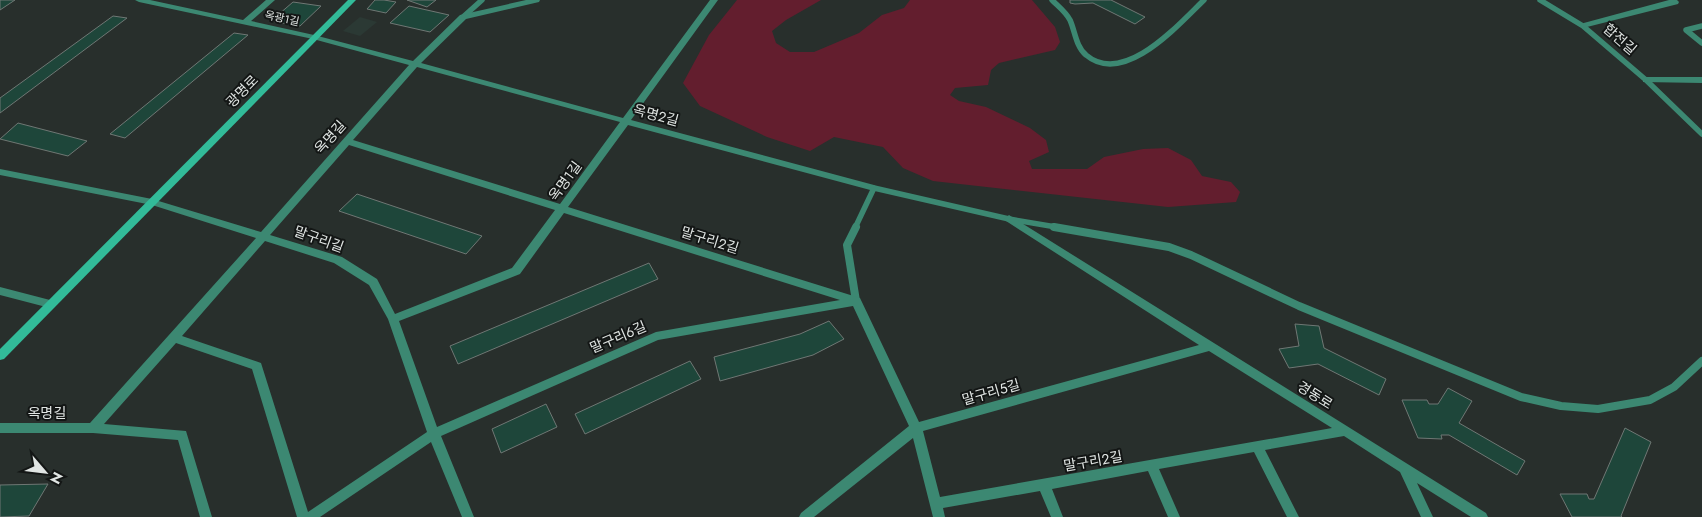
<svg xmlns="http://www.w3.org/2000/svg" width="1702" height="517" font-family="Jost,'Noto Sans KR',sans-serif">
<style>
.built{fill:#2b3934}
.green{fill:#631e2e}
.building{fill:#1e463a;stroke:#6f7774}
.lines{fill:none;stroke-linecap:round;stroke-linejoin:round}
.lane-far1{stroke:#3c8872;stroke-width:5.5}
.lane{stroke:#3c8872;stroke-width:8}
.street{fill:#3c8872;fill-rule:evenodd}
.secondary{fill:#32bb99;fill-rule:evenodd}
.labels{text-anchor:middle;stroke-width:4;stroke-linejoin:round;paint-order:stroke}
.far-street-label{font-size:11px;fill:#e0e5e3;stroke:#131615}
.street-label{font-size:14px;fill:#e0e5e3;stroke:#131615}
</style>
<rect width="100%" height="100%" fill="#282f2c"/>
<polygon class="built" points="360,17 377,22 360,36 343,31"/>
<polygon class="green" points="737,0 821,0 786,20 772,31 776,43 790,52 814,52 859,33 882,15 904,8 910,0 1032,0 1055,27 1060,42 1055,50 999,63 991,70 988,85 955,88 950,95 959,101 986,107 1030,128 1046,140 1049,152 1029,161 1032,169 1087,169 1104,157 1143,149 1168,148 1191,160 1202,176 1231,182 1240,192 1236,202 1168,207 933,181 903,168 883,147 834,137 810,151 767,137 700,106 683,83 709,35"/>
<g class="building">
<polygon points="0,0 15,0 0,10"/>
<polygon points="375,0 384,0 396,2 386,13 367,9"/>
<polygon points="407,0 436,0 427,7"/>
<polygon points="1070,0 1111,0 1145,17 1135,24 1093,3 1075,4 1070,3"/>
<polygon points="293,2 321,6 300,26 271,21"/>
<polygon points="409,6 449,15 430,32 390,23"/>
<polygon points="113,16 127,18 0,113 0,98"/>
<polygon points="234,33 248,35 125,138 110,134"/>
<polygon points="18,123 87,141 68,156 0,139"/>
<polygon points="357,194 482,236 466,254 339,211"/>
<polygon points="649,263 658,279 458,364 450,346"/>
<polygon points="829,321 844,339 813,355 720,381 714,357 800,334"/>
<polygon points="1295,324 1319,326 1324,348 1386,379 1379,395 1318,364 1289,368 1279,349 1299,346"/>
<polygon points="690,361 701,379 585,434 575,414"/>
<polygon points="1448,388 1472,401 1459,423 1525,461 1517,475 1449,435 1441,435 1442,439 1418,438 1402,400 1427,400 1429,404 1438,404"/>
<polygon points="546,404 557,427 501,453 492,429"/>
<polygon points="1625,428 1651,442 1621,516 1622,517 1572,517 1560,494 1587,494 1589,499 1594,499"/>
<polygon points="48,484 29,516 0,517 0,485"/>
</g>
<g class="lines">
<g class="lane-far1">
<path d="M1052,0C1058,6 1066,12 1070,20C1075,31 1076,47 1086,55C1124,87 1178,25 1204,0"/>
<polyline points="1540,0 1583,26 1646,80 1702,134"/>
<polyline points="463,17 482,0"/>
<polyline points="1702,26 1686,30 1702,43"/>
<polyline points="855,228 874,188 1009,219 1062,228"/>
</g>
<g class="lane">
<polyline points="856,227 847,245 856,301"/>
<polyline points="1054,227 1169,247 1191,255 1299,306 1521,397 1561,406 1598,409 1650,400 1674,387 1702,361"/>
</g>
<g class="street">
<path d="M135,0H150L243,20L266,0H275L251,21L314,35L413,61L460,15L526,0H540L539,2L466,19L421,63L623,118L710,0H718L631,120L874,185L879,188L877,190L874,191L628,125L568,207L860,298L919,422L1199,345L1006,221L1004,219L1009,215L1012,217L1486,513L1488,517H1471L1417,483L1433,517H1421L1400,472L1344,436L1265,450L1299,517H1287L1254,452L1159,469L1180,517H1168L1148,471L1052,489L1063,517H1051L1040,491L943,508L945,517H933L913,438L814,517H799L801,513L909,426L853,306L658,340L441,436L474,517H462L431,442L320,517H297L252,369L176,343L104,424L186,431L212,517H200L178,440L93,433H0V423H90L256,238L152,205L0,175V169L152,199L261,232L409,65L313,39L139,2ZM417,67L620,122L560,204L353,140ZM349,145L555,210L512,268L395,314L377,279L342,257L270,235ZM564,213L840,300L656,332L437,427L399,321L520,274ZM265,241L334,263L369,285L388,319L427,432L308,512L261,363L182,336ZM1209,351L1332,428L940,497L923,431Z"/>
<polygon points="1669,0 1677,0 1679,2 1678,4 1583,28 1579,26 1580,24"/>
<polygon points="1646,77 1702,77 1702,83 1643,82 1643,78"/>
<polygon points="0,287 50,300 54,301 55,304 54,307 50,308 0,295"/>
</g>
<polygon class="secondary" points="348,0 356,0 4,359 0,360 0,349"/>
</g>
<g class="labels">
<g class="far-street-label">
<text transform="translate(282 18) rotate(12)" y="4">옥광1길</text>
</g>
<g class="street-label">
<text transform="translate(1620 39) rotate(41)" y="5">합전길</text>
<text transform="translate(242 91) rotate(-45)" y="5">광명로</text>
<text transform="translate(656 115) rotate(15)" y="5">옥명2길</text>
<text transform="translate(330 137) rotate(-48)" y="5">옥명길</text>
<text transform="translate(565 181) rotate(-54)" y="5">옥명1길</text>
<text transform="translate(319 239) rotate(20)" y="5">말구리길</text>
<text transform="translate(710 240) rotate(17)" y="5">말구리2길</text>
<text transform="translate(618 337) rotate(-23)" y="5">말구리6길</text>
<text transform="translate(991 392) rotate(-16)" y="5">말구리5길</text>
<text transform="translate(1315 395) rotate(32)" y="5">경동로</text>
<text x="47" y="418">옥명길</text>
<text transform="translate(1093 461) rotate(-10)" y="5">말구리2길</text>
</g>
</g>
<g transform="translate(45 472) rotate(118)" stroke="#131615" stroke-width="4" paint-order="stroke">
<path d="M0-4L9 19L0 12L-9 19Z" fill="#e0e5e3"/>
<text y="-8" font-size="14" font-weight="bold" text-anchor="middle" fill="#e0e5e3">N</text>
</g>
</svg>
